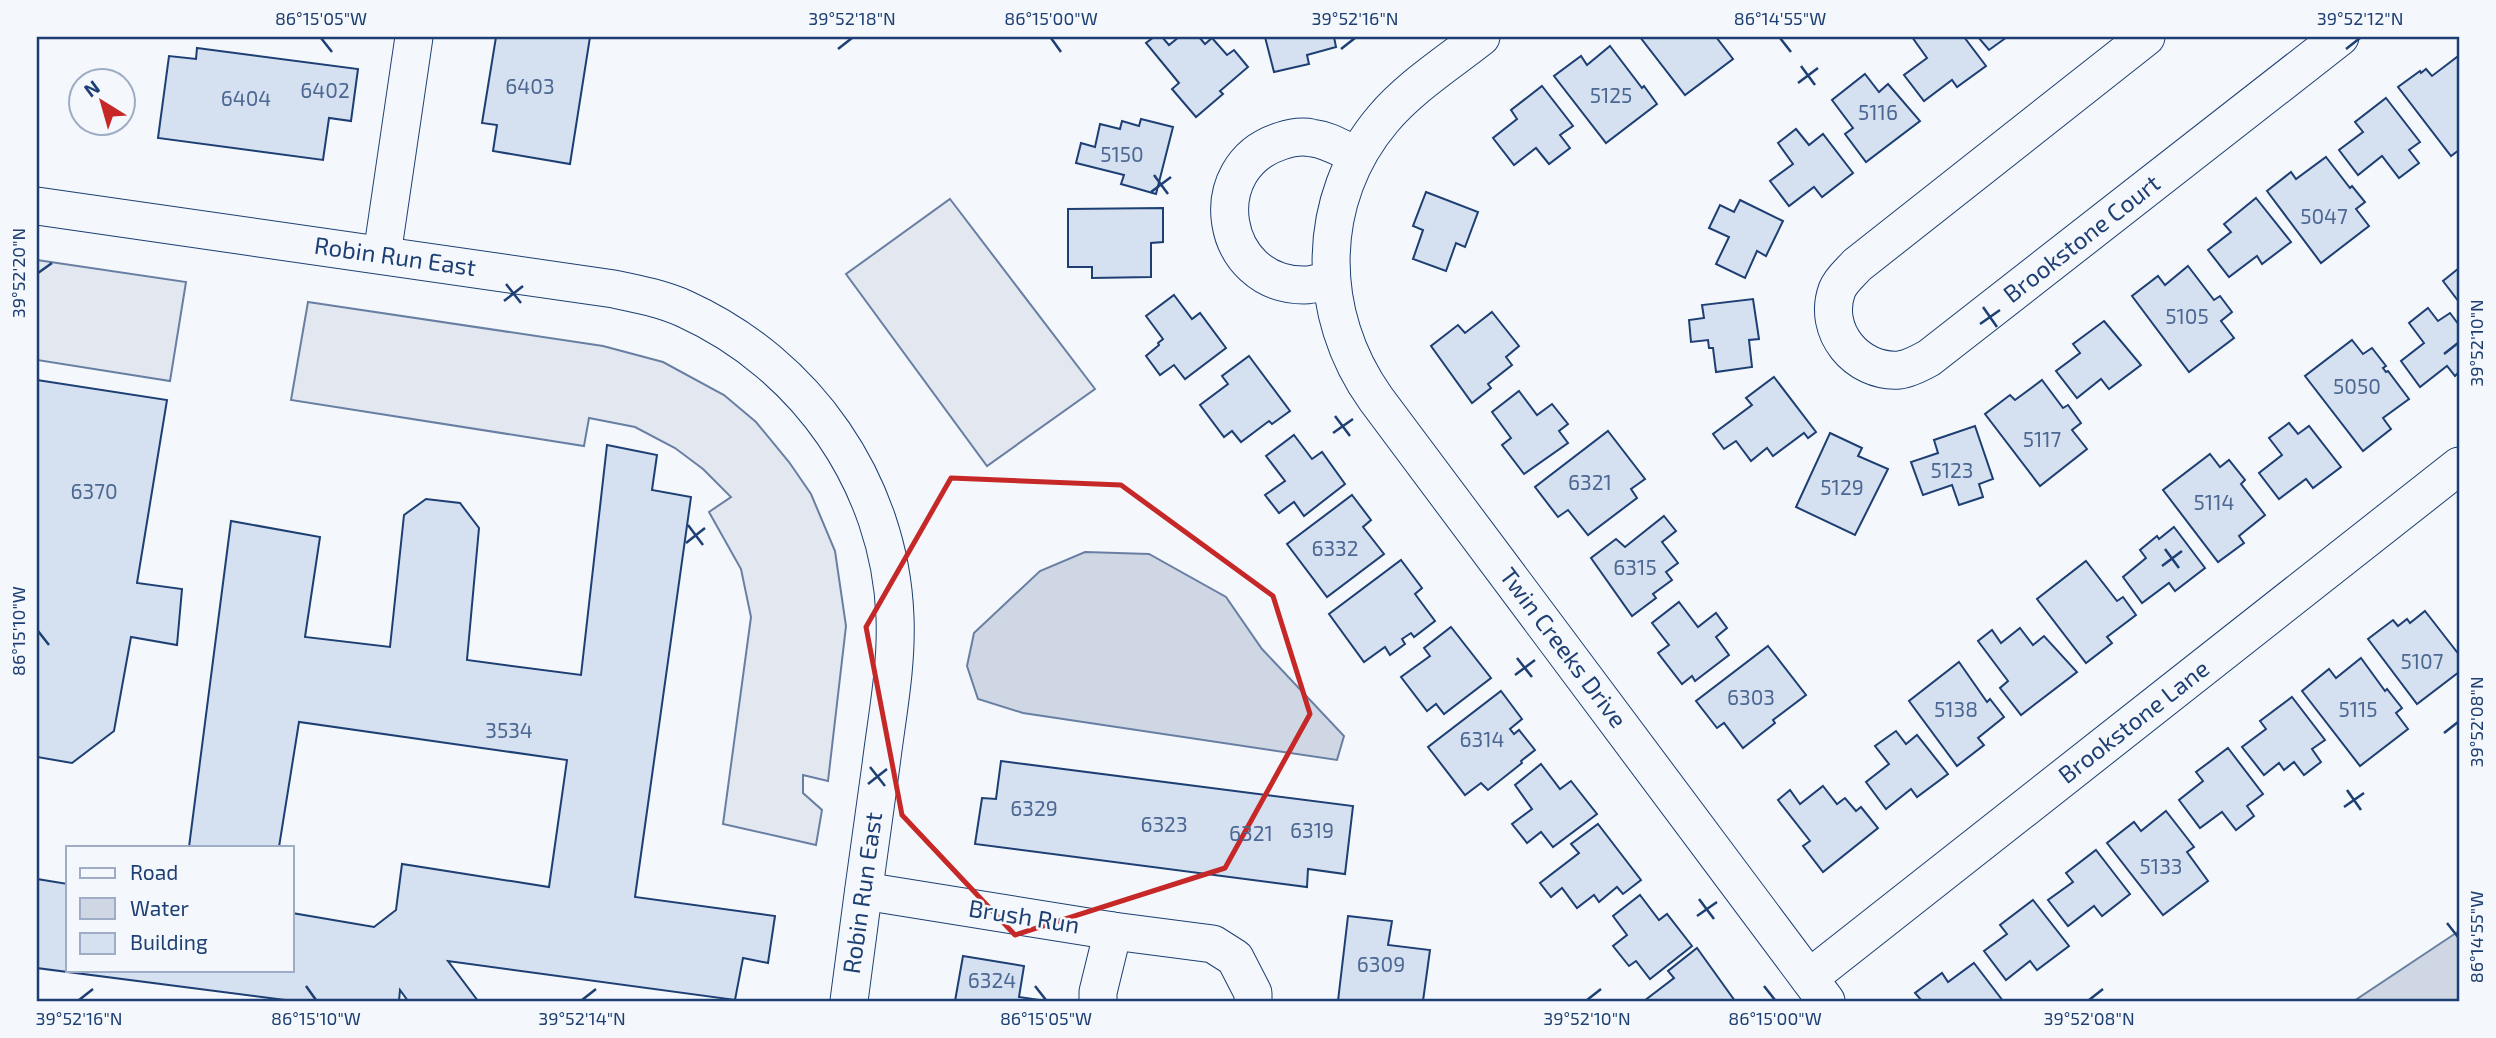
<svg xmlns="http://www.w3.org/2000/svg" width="2496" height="1038" font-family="'Exo 2',sans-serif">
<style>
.parking{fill:#e3e8f0;stroke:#687fa3;stroke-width:2}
.water{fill:#cfd7e4;stroke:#687fa3;stroke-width:2}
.building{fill:#d5e0f0;stroke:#1d3f73;stroke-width:2}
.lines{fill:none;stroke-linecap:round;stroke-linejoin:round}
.minor-casing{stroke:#1d3f73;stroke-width:39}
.minor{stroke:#f4f7fb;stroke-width:37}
.marked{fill:none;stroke:#c62828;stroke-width:5;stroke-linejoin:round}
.ticks{fill:none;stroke:#1d3f73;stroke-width:2.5}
.labels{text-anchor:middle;stroke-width:5;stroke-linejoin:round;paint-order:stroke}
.number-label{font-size:21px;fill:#4b6792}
.street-label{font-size:24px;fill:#1d3f73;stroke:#f4f7fb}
.neatline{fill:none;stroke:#1d3f73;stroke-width:2.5}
.ticks-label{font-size:18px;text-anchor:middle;fill:#1d3f73}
</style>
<rect width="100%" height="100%" fill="#f4f7fb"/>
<g class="parking">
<polygon points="950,199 1095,389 987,466 846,274"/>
<polygon points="37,260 186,282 170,381 37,360"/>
<polygon points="308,302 603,346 663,362 724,395 756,422 789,462 811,494 835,551 846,626 828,781 803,775 803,793 822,810 816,845 723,824 751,617 741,569 709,512 731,497 703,469 675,448 635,427 589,418 584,446 291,400"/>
</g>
<g class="water">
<polygon points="1085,552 1149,554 1226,597 1262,649 1344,736 1337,760 1023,713 978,699 967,666 974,633 1040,571"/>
<polygon points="2459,931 2459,1001 2354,1001"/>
</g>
<g class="building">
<polygon points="496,37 590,37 570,164 493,151 497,125 482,123"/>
<polygon points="1154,37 1162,37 1169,45 1179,37 1199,37 1205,44 1212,38 1227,55 1234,50 1248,67 1220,91 1223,94 1196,117 1172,89 1179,83 1146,43"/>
<polygon points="1265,37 1334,37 1336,47 1307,55 1309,64 1274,72"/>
<polygon points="1640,37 1716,37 1733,59 1685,95"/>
<polygon points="1912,37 1964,37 1986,66 1957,87 1952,80 1924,101 1904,75 1927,58"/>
<polygon points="1978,37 2007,37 1989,50"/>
<polygon points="1610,46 1642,88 1644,86 1657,104 1606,143 1554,76 1581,56 1587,65"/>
<polygon points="197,48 358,69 351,121 329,118 323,160 158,138 169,56 196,59"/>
<polygon points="2457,57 2459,60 2459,150 2451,156 2398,87 2420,71 2421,73 2426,69 2432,76"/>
<polygon points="1865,74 1879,92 1888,84 1920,121 1866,162 1845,134 1853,128 1832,100"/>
<polygon points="1542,86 1573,126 1560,135 1570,148 1549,164 1536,148 1514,165 1493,138 1517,119 1511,110"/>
<polygon points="2386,98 2420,142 2409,150 2419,163 2399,178 2382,156 2358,175 2339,150 2363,132 2355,122"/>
<polygon points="1141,119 1173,127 1156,194 1121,184 1124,175 1076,163 1081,143 1095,147 1100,124 1120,129 1122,121 1139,126"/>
<polygon points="1796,129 1809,145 1823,134 1853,173 1822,197 1814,187 1789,206 1770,181 1793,164 1778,143"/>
<polygon points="2326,157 2350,188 2352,186 2365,202 2356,209 2369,226 2321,263 2267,191 2291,172 2296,179"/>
<polygon points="1426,192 1478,212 1465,247 1456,243 1446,271 1413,259 1423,230 1413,226"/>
<polygon points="2256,198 2291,242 2262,264 2257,256 2229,277 2208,250 2231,232 2224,224"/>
<polygon points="1740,200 1783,221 1766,256 1757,251 1745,278 1716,264 1729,237 1709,228 1720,205 1734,212"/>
<polygon points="1163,208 1163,242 1151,243 1151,277 1092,278 1092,267 1068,267 1068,209"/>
<polygon points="2188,266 2214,300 2220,296 2232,312 2221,321 2234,338 2189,372 2132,296 2158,276 2165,285"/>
<polygon points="2459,268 2459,302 2443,281"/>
<polygon points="1174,295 1192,319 1200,313 1226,348 1185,379 1174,365 1160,375 1146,356 1159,345 1158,343 1163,339 1146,316"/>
<polygon points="1753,299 1759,339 1749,340 1752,367 1716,372 1713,348 1709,348 1708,340 1691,342 1689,320 1704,318 1702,305"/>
<polygon points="2428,308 2438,321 2450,313 2459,325 2459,372 2455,376 2447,366 2420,387 2401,361 2424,343 2409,323"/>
<polygon points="1492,312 1519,346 1506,357 1512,365 1488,384 1491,388 1472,403 1431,346 1458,325 1465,333"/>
<polygon points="2104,321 2141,365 2109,389 2101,379 2077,398 2056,371 2080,353 2073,344"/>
<polygon points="2352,340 2363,354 2372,348 2386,366 2383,368 2386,372 2388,371 2409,399 2383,418 2391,429 2363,451 2305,376"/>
<polygon points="1249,356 1290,411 1272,424 1269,421 1241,442 1232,431 1224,437 1200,405 1228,384 1222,376"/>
<polygon points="1774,377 1816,432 1808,438 1804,433 1773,456 1767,448 1751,461 1736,441 1724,449 1713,434 1752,405 1746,398"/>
<polygon points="37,380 167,400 137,583 182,589 177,645 131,637 114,731 72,763 37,757"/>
<polygon points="2042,380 2063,408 2068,405 2081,423 2072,430 2087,449 2040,486 1985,414 2010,395 2015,400"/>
<polygon points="1519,391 1537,415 1552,404 1568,424 1559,431 1568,443 1524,474 1502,445 1511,438 1492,412"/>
<polygon points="2289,423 2298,434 2309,426 2341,467 2313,488 2306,479 2279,499 2259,473 2282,455 2269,438"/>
<polygon points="1975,426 1993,479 1979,484 1983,497 1959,505 1952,485 1923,495 1911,462 1938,453 1934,440"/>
<polygon points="1608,431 1645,479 1631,489 1637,498 1588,535 1568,510 1558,517 1535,487"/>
<polygon points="1830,433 1862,448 1858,456 1888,469 1855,535 1796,507"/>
<polygon points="1294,435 1312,459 1322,452 1345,484 1304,516 1294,502 1279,513 1265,495 1285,481 1266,456"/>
<polygon points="607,445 657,455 652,490 691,497 635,897 775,916 768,963 743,958 735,1000 448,961 478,1001 408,1001 400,990 399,1001 293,1001 37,968 37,879 68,884 68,970 292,970 292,913 374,927 396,910 402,864 549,887 567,760 299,722 279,847 189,847 231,521 320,537 305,637 390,647 404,515 426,499 460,503 479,528 467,660 581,675"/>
<polygon points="2210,454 2220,467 2229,460 2245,480 2241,484 2265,515 2239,536 2244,543 2218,562 2163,490"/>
<polygon points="1352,495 1371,520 1363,527 1384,554 1327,597 1287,544"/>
<polygon points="1664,516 1676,531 1662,542 1678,563 1666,572 1672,580 1653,594 1656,598 1632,616 1591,558 1616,539 1625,547"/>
<polygon points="2174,527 2205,568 2175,591 2169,583 2142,603 2123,577 2146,558 2140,550 2157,536 2159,539"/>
<polygon points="1401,560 1422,588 1415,594 1435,621 1414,637 1411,633 1402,639 1405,644 1390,655 1385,647 1364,662 1329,614"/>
<polygon points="2086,561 2117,601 2123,597 2136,615 2107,637 2112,643 2086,663 2037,599"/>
<polygon points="1679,602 1698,627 1716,613 1727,628 1716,637 1729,655 1695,681 1692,676 1682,684 1658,653 1669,645 1652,623"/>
<polygon points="2425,611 2457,652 2459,650 2459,672 2417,704 2368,639 2393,620 2398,626 2407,619 2410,623"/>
<polygon points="1451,627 1491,678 1444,714 1436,704 1427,711 1401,677 1430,656 1424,648"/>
<polygon points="2020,628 2033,645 2044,636 2077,672 2021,715 2000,688 2008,681 1978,641 1992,630 2001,643"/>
<polygon points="1768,646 1806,695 1773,720 1775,723 1743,748 1724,723 1717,728 1696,701"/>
<polygon points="2361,658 2385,691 2387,689 2402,708 2396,713 2408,729 2360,766 2302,691 2329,669 2336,678"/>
<polygon points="1959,662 1987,702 1990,699 2004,717 1978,738 1984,745 1957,766 1909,701"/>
<polygon points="1501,691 1522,719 1510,729 1514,734 1519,730 1535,750 1521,761 1522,763 1488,790 1481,783 1465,795 1428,747"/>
<polygon points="2292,697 2325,740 2312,749 2321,762 2304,775 2294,762 2284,770 2279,763 2264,775 2242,747 2266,729 2260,721"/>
<polygon points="1896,731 1906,744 1917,735 1948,774 1917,797 1911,789 1886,809 1866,782 1889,764 1875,746"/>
<polygon points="2228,748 2263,794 2247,806 2254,816 2236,830 2222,812 2200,828 2179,800 2203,781 2196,772"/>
<polygon points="1001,761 1353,806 1345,874 1308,869 1307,887 975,844 982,798 996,799"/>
<polygon points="1541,764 1560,789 1571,781 1597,814 1553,847 1541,832 1527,843 1512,824 1532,809 1515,785"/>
<polygon points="1823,786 1837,804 1845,798 1856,811 1861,807 1878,828 1823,872 1803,846 1810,841 1778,800 1790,790 1800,804"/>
<polygon points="2166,811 2194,847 2187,852 2208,881 2163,915 2107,843 2134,822 2141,831"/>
<polygon points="1598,824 1641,880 1623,894 1617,887 1599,902 1594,895 1577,908 1562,888 1551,897 1540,883 1579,853 1571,844"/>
<polygon points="2096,850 2130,894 2102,916 2094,906 2068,926 2048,900 2073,882 2066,873"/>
<polygon points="1640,895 1659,920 1667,914 1692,946 1650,979 1636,961 1629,966 1613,946 1627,935 1613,916"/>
<polygon points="2033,900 2069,946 2037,970 2030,961 2006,980 1984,951 2007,934 2000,925"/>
<polygon points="1348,916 1392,921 1388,945 1430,950 1423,1001 1338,1001"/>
<polygon points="1697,948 1735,1001 1644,1001 1674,978 1668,971"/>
<polygon points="963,956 1024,966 1019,997 1046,1001 955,1001"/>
<polygon points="1974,963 2003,1001 1922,1001 1915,993 1942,973 1948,982"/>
</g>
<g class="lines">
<defs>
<g id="minor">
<path d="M1481,37C1448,63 1410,87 1383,119C1315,199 1315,314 1376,399L1826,1001"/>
<path d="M2146,37L1857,265C1850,273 1841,280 1837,290C1822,331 1857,373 1899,370C1909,369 1920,363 1929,358L2340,37"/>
<path d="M37,206L614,289C638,294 663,299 685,309C806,364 890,483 895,617C897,667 887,716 881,765C870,844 859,922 849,1001"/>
<polyline points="382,255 414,37"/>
<path d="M1330,280C1322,282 1313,285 1304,285C1219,285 1201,166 1281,141C1290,138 1302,136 1312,138C1329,140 1342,149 1357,156"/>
<polyline points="864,891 1113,931 1213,944 1235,958 1253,993 1253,1001"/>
<polyline points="1809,978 2459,466"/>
<polyline points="1098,1001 1098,992 1113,931"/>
</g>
</defs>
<use href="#minor" class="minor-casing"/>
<use href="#minor" class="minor"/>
</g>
<path class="marked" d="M951,478L1121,485L1273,596L1310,714L1225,868L1015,935L902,815L866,627Z"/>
<path class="ticks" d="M321,38L332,52M1051,38L1061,52M1780,38L1791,52M838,49L852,38M1341,49L1355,38M2346,49L2360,38M1801,66L1815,85M1798,83L1818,68M1154,175L1168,194M1151,192L1171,177M38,273L52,263M506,284L521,303M504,301L523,286M1983,307L1997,327M1980,324L2000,310M2444,354L2458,343M1335,416L1350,436M1333,433L1353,419M688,525L703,545M686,543L705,528M2165,549L2179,568M2162,566L2182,551M38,631L49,645M1517,658L1532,677M1515,675L1535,660M2444,733L2458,722M870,767L885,786M868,784L887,769M2347,790L2361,810M2344,807L2364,793M1699,899L1714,919M1697,916L1717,902M2447,923L2458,937M306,986L316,1000M1035,986L1046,1000M1764,986L1775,1000M79,1000L93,989M582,1000L596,989M1587,1000L1601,989M2089,1000L2103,989"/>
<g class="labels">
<g class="number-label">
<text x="530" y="94">6403</text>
<text x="325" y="98">6402</text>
<text x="1611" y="103">5125</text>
<text x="246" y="106">6404</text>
<text x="1878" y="120">5116</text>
<text x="1122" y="162">5150</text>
<text x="2324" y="224">5047</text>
<text x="2187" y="324">5105</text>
<text x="2357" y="394">5050</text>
<text x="2042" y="447">5117</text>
<text x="1952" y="478">5123</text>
<text x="1590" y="490">6321</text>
<text x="1842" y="495">5129</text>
<text x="94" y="499">6370</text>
<text x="2214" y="510">5114</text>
<text x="1335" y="556">6332</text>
<text x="1635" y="575">6315</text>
<text x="2422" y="669">5107</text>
<text x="1751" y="705">6303</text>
<text x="1956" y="717">5138</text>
<text x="2358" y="717">5115</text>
<text x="509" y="738">3534</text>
<text x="1482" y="747">6314</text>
<text x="1034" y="816">6329</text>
<text x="1164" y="832">6323</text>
<text x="1312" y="838">6319</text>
<text x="1251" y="841">6321</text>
<text x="2161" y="874">5133</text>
<text x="1381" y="972">6309</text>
<text x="992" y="988">6324</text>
</g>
<g class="street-label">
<text transform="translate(2082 239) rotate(-38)" y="8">Brookstone Court</text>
<text transform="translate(395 257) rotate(8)" y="8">Robin Run East</text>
<text transform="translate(1563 648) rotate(53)" y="8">Twin Creeks Drive</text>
<text transform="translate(2134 722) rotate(-38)" y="8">Brookstone Lane</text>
<text transform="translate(863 893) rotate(-82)" y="8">Robin Run East</text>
<text transform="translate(1024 917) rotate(9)" y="8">Brush Run</text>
</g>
</g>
<rect width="2496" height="1038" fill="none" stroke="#f4f7fb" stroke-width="77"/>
<rect x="66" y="846" width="228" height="126" fill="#f4f7fb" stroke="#9eadc5" stroke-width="2"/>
<rect x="80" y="868" width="35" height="10" fill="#f4f7fb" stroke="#9eadc5" stroke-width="2"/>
<text x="130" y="880" font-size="21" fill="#1d3f73">Road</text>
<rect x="80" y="898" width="35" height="21" fill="#cfd7e4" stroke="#9eadc5" stroke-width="2"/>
<text x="130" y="916" font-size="21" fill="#1d3f73">Water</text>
<rect x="80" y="933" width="35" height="21" fill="#d5e0f0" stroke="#9eadc5" stroke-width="2"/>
<text x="130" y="950" font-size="21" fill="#1d3f73">Building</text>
<g transform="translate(102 102) rotate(323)"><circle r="33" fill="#f4f7fb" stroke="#9eadc5" stroke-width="2"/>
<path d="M0-5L12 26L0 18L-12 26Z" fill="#c62828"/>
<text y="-10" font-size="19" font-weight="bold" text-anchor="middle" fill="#1d3f73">N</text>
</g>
<rect x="38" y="38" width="2420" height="962" class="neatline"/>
<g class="ticks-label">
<text x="321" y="25">86°15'05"W</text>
<text x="852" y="25">39°52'18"N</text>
<text x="1051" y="25">86°15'00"W</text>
<text x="1355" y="25">39°52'16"N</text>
<text x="1780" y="25">86°14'55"W</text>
<text x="2360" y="25">39°52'12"N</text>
<text transform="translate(19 273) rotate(-90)" y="6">39°52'20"N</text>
<text transform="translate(2477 343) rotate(-90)" y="6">39°52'10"N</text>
<text transform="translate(19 631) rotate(-90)" y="6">86°15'10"W</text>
<text transform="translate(2477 722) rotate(-90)" y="6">39°52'08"N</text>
<text transform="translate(2477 937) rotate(-90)" y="6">86°14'55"W</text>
<text x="79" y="1025">39°52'16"N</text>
<text x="316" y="1025">86°15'10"W</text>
<text x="582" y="1025">39°52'14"N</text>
<text x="1046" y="1025">86°15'05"W</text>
<text x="1587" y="1025">39°52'10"N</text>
<text x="1775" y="1025">86°15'00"W</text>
<text x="2089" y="1025">39°52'08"N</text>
</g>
</svg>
